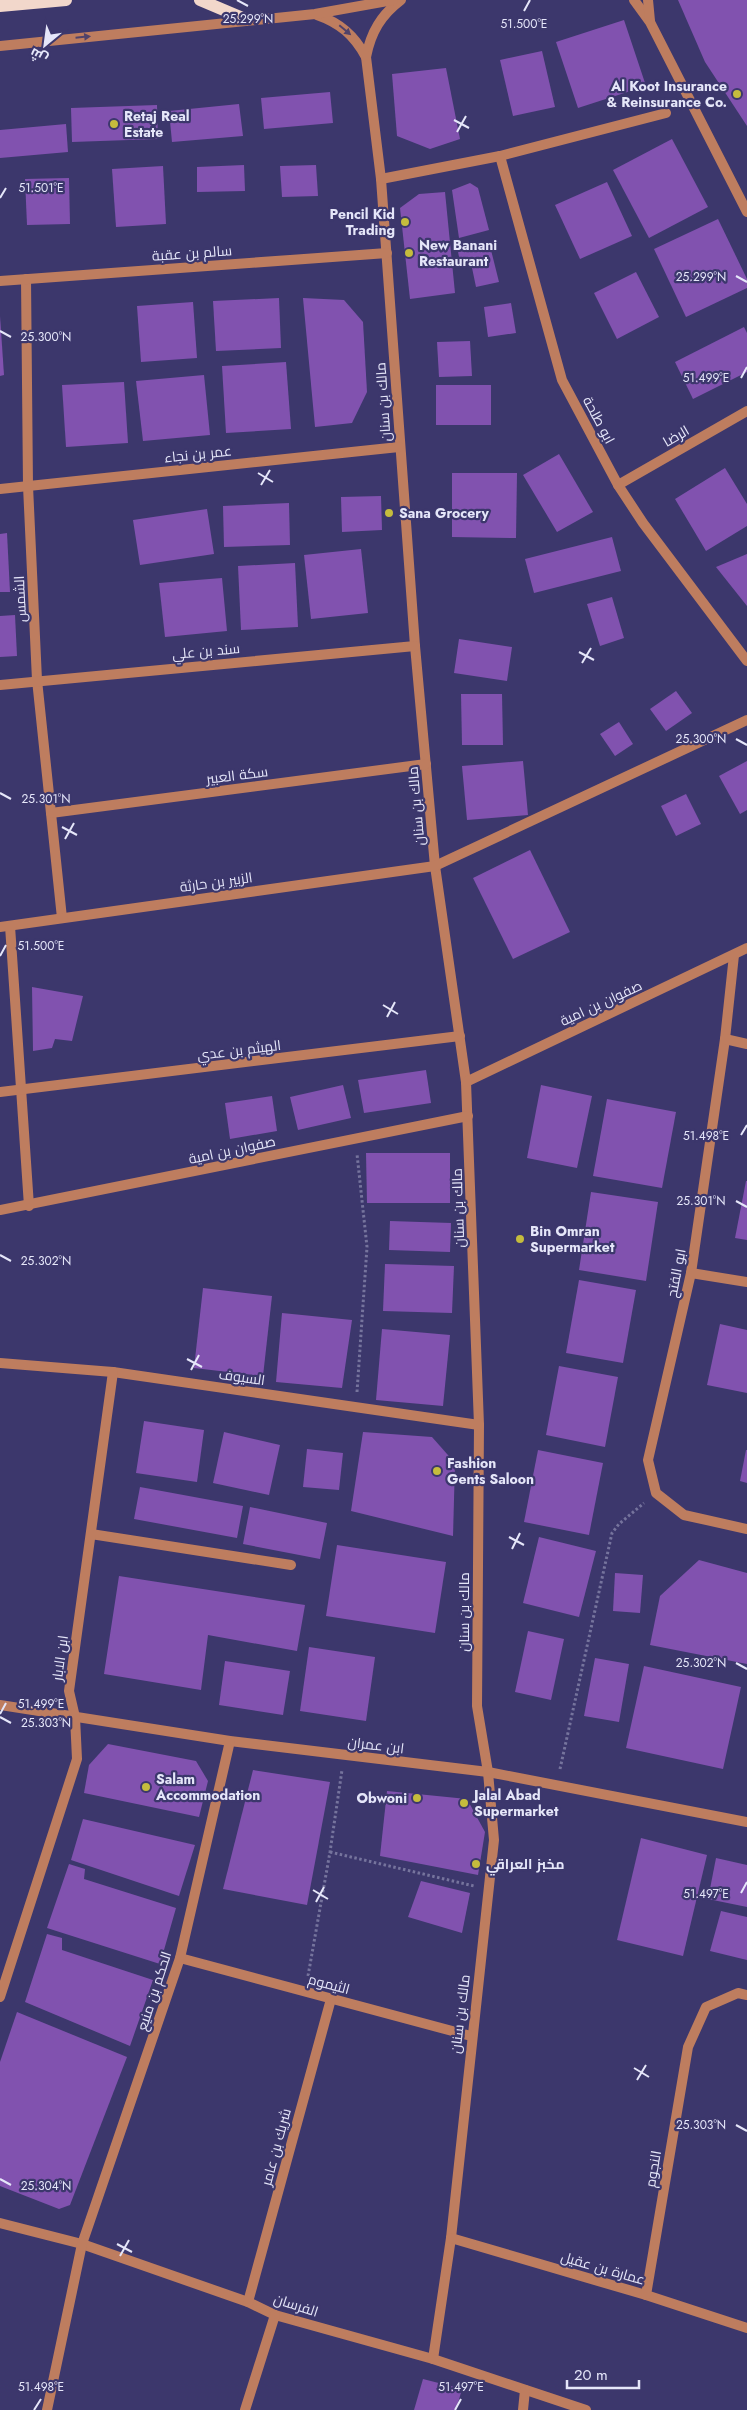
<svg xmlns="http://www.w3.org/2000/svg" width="747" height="2410" font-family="Jost,Cairo,sans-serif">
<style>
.building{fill:#8152af}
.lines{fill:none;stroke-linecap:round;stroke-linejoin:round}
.path{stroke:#76749d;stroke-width:3;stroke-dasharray:2.5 2.5;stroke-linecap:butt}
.service{stroke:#be7d5f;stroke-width:10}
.minor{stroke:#be7d5f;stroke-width:10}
.tertiary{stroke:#be7d5f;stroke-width:10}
.primary{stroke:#f2d7cb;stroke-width:12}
.oneway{fill:#50426a}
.ticks{fill:none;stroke:#e5e6f9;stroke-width:2}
.poi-dot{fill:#c5bc3d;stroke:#3c376c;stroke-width:2}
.labels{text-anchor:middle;stroke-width:4.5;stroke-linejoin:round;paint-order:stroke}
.poi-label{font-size:14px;font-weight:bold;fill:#e5e6f9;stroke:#3c376c;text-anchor:start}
.street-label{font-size:14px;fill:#e5e6f9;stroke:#3c376c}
.ticks-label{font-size:12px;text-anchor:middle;fill:#e5e6f9;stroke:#3c376c;stroke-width:4.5;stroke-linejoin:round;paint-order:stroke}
</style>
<rect width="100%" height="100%" fill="#3c376c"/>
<g class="building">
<polygon points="678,0 747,0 747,126 705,62"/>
<polygon points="624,20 646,86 578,108 556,42"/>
<polygon points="542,51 555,107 513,116 500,60"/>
<polygon points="446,68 460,139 430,149 397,136 392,74"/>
<polygon points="330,92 333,123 264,129 261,98"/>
<polygon points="239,104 243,136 172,142 169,111"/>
<polygon points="157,105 158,139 72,142 71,108"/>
<polygon points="66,124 68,152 0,158 0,130"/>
<polygon points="672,139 708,207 649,238 613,170"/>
<polygon points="244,165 245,191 197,192 197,167"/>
<polygon points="316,165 318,196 282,197 280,166"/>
<polygon points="163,166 166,224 116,227 112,169"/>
<polygon points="69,178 70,224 27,225 25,179"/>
<polygon points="607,182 632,236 580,259 555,205"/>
<polygon points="470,183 478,188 489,230 459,238 452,190"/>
<polygon points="445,192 455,293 410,299 400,208 419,194"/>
<polygon points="718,219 747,279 747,288 686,317 654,249"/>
<polygon points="490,246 499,282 476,287 471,263 461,266 458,252"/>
<polygon points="636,272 659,317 617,339 594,293"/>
<polygon points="279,298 281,348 216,351 213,301"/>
<polygon points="303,298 344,300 363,322 367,392 352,423 315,427"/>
<polygon points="193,302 197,358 141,362 137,306"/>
<polygon points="511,303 516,333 488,337 484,307"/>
<polygon points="0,316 4,375 0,376"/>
<polygon points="744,327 747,333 747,372 693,399 675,362"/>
<polygon points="470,341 472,376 439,377 437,342"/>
<polygon points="286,362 291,429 226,433 222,366"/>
<polygon points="204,375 210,435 143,441 136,381"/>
<polygon points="124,382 128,443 66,447 62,385"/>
<rect x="436" y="385" width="55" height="40"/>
<polygon points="559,454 593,512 557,532 523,475"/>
<polygon points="725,468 747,504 747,526 706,551 675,499"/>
<polygon points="452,473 517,473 516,538 452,537"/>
<polygon points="381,496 382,530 342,532 341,497"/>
<polygon points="289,503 290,545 224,547 223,506"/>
<polygon points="207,509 214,554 140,565 133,520"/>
<polygon points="7,533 10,592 0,592 0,534"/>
<polygon points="612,537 621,571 534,593 525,559"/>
<polygon points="361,549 368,613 311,619 304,555"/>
<polygon points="747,554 747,606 716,567"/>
<polygon points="295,563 298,627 241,630 238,566"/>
<polygon points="222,578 227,631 165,637 159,583"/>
<polygon points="612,597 624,638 600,646 587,604"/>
<polygon points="15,615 17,656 0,657 0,616"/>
<polygon points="459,639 512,647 507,681 454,673"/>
<polygon points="676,691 692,713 666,731 650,709"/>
<polygon points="461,694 502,694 503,745 462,745"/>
<polygon points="619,722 633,744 615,756 600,734"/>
<polygon points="523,761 528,815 467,820 462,766"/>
<polygon points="747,761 747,810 740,814 719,776"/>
<polygon points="686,794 701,824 676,836 661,806"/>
<polygon points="530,850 570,932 513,959 473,878"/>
<polygon points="32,987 83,996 72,1041 55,1039 52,1048 33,1051"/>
<polygon points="426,1070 431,1103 364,1113 358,1080"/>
<polygon points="343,1085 351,1118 298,1130 290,1097"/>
<polygon points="541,1085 592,1096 577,1168 527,1158"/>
<polygon points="272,1096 277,1131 230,1139 225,1103"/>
<polygon points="607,1099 676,1112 662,1188 593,1176"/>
<polygon points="366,1153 450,1153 450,1203 367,1203"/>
<polygon points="746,1181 747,1181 747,1240 735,1238"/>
<polygon points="591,1192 658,1202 646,1281 579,1270"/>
<polygon points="390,1221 451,1223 450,1252 389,1250"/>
<polygon points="385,1264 454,1266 452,1313 383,1311"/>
<polygon points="579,1280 636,1290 623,1363 566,1353"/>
<polygon points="203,1288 272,1296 263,1376 194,1368"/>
<polygon points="282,1313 352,1320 342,1388 276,1382"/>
<polygon points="720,1324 747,1330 747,1393 707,1385"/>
<polygon points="382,1329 450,1335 443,1406 376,1400"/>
<polygon points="559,1366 618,1377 605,1447 546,1435"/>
<polygon points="144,1421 204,1430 197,1482 136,1473"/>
<polygon points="224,1432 280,1445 269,1495 213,1483"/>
<polygon points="363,1432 432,1437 455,1463 453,1536 351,1511"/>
<polygon points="307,1449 343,1453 339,1490 303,1487"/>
<polygon points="538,1450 603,1463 589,1535 524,1522"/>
<polygon points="746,1450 747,1450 747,1483 740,1481"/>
<polygon points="140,1487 243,1506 237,1538 134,1519"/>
<polygon points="250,1507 327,1523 320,1559 243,1544"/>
<polygon points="539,1537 596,1551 579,1617 523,1603"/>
<polygon points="337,1545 446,1562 435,1633 326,1616"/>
<polygon points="699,1560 747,1573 747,1664 650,1645 660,1596"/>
<polygon points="615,1573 643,1575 640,1613 613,1611"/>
<polygon points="119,1576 305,1605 297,1651 208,1635 201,1690 104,1674"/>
<polygon points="528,1631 564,1639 551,1700 515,1692"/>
<polygon points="309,1647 375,1657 366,1721 300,1711"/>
<polygon points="595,1658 629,1664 619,1722 584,1716"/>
<polygon points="225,1661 290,1671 283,1715 219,1705"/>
<polygon points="644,1666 741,1687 723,1769 626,1748"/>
<polygon points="108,1744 196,1761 208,1781 199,1817 84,1793 89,1765"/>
<polygon points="253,1770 330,1782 307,1905 223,1889"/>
<polygon points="387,1791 467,1799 485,1832 478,1875 380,1856"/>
<polygon points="83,1819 195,1845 179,1896 71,1860"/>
<polygon points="641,1838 707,1855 683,1956 617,1940"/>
<polygon points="716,1858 747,1865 747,1907 708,1899"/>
<polygon points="69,1864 85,1869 84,1879 176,1908 160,1964 47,1928"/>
<polygon points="421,1881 470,1893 462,1933 408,1917"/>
<polygon points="721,1911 747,1917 747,1960 710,1951"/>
<polygon points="47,1934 62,1938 62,1950 153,1980 130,2046 25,2002"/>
<polygon points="17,2012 127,2057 70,2205 59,2209 0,2186 0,2062"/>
<polygon points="423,2379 462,2389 456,2410 414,2410"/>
</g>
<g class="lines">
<g class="path">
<polyline points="357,1392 367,1247 357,1154"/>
<polyline points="560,1769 612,1533 619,1524 644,1503"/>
<polyline points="330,1852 474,1886"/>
<polyline points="308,1976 330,1852 342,1770"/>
</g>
<polyline class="service" points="91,1534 291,1565"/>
<g class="minor">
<path d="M401,0C381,15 371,32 366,57L381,179L415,646L435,866L466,1082L479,1425L477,1706L488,1772L494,1840L451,2238L433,2359"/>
<path d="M317,15C340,23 354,35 366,57"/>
<polyline points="0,46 315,14 393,0"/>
<polyline points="500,156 562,380 618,485 643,523 747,661"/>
<polyline points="381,179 500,156 666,113"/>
<polyline points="26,279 28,486 37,680 62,918"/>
<polyline points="0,281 387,253"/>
<polyline points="618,485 747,411"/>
<polyline points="0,489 399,447"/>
<polyline points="0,685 415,646"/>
<polyline points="51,813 426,764"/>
<polyline points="10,926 29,1206"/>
<polyline points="0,927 435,866 747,720"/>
<polyline points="734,955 725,1039 691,1273 648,1460 656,1493 684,1515 747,1529"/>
<polyline points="725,1039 747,1044"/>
<polyline points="466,1082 747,948"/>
<polyline points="0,1092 460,1036"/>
<polyline points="0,1210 468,1116"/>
<polyline points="691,1273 747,1282"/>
<polyline points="0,1363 113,1372 479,1425"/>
<polyline points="0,1705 230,1741 488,1772 747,1822"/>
<polyline points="180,1958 471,2036"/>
<polyline points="0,1997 77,1759 75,1717 69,1691 113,1372"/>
<polyline points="0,2223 82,2244 248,2302 275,2315 433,2359 586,2410"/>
<polyline points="451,2238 646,2295 747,2328"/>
<polyline points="646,2295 688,2047 706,2007 738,1993 747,1995"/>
<polyline points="248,2302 331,1999"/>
<polyline points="47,2410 82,2244 180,1958 230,1741"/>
<polyline points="245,2410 275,2315"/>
<polyline points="523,2410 525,2390"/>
</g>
<g class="tertiary">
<polyline points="634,0 650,22 747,212"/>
<polyline points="648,0 650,21"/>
</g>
<g class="primary">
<polyline points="200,0 245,19"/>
<polyline points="0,6 66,0"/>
</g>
</g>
<defs><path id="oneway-solid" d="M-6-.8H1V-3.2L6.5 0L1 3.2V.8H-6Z" transform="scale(1.25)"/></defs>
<g class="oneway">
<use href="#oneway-solid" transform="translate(345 30) rotate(40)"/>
<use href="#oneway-solid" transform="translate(83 37) rotate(-6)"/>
</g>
<path class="ticks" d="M237,0L248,6M524,11L530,0M454,120L469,128M457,132L466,116M0,198L6,188M736,276L747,282M0,331L11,337M741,378L747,367M258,473L273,482M261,485L270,470M579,652L594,660M582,663L591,648M736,739L747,745M0,793L11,799M62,827L77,835M65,839L74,823M0,956L6,945M383,1005L398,1014M387,1017L395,1002M741,1135L747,1125M736,1201L747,1207M0,1255L11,1261M187,1359L202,1367M191,1370L199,1355M509,1537L524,1545M512,1549L520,1533M736,1663L747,1669M0,1714L6,1703M0,1717L11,1723M313,1890L328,1899M741,1893L747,1882M316,1902L324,1887M634,2068L649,2077M637,2080L646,2065M736,2125L747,2131M0,2179L11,2185M117,2244L132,2252M120,2256L129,2240M34,2410L41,2399M455,2410L461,2399"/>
<g class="poi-dot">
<circle cx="737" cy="94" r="5"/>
<circle cx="114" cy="124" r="5"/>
<circle cx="405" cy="222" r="5"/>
<circle cx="409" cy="253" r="5"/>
<circle cx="389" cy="513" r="5"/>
<circle cx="520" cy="1239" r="5"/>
<circle cx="437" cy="1471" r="5"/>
<circle cx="146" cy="1787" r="5"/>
<circle cx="417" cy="1798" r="5"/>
<circle cx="464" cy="1803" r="5"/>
<circle cx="476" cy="1864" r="5"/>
</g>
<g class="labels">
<g class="poi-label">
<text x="727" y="91" text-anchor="end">Al Koot Insurance<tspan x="727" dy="16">&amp; Reinsurance Co.</tspan></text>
<text x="124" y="121">Retaj Real<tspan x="124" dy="16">Estate</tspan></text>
<text x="395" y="219" text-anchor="end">Pencil Kid<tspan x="395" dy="16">Trading</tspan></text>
<text x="419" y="250">New Banani<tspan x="419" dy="16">Restaurant</tspan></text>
<text x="399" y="518">Sana Grocery</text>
<text x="530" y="1236">Bin Omran<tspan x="530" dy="16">Supermarket</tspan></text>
<text x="447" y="1468">Fashion<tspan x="447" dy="16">Gents Saloon</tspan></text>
<text x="156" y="1784">Salam<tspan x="156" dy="16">Accommodation</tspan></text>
<text x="474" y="1800">Jalal Abad<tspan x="474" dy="16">Supermarket</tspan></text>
<text x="407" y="1803" text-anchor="end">Obwoni</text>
<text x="486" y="1869">مخبز العراقي</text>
</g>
<g class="street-label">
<text transform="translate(192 253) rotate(-4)" y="5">سالم بن عقبة</text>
<text transform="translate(383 402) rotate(-94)" y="5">مالك بن سنان</text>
<text transform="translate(599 420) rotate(62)" y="5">ابو طلحة</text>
<text transform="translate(676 436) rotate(-30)" y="5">الرضا</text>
<text transform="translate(198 454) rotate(-6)" y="5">عمر بن نجاء</text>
<text transform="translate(20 599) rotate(-93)" y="5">الشمس</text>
<text transform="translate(206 651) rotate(-5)" y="5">سند بن علي</text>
<text transform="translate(237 775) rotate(-7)" y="5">سكة العبير</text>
<text transform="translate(416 806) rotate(-95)" y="5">مالك بن سنان</text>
<text transform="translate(216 882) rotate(-8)" y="5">الزبير بن حارثة</text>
<text transform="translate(601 1003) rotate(-25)" y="5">صفوان بن امية</text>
<text transform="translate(239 1050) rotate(-7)" y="5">الهيثم بن عدي</text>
<text transform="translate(232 1150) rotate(-12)" y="5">صفوان بن امية</text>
<text transform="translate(458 1208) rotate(-92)" y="5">مالك بن سنان</text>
<text transform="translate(676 1273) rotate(-79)" y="5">ابو الفتح</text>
<text transform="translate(242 1377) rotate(8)" y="5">السيوف</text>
<text transform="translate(464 1612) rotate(-90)" y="5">مالك بن سنان</text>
<text transform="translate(60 1658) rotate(-82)" y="5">ابن الابار</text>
<text transform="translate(376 1745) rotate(7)" y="5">ابن عمران</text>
<text transform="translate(329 1984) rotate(15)" y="5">الثيموم</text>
<text transform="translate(154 1991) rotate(-72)" y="5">الحكم بن منيع</text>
<text transform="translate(460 2014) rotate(-83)" y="5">مالك بن سنان</text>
<text transform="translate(276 2147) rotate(-75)" y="5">شريك بن عامر</text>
<text transform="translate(653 2169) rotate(-80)" y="5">النجوم</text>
<text transform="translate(603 2268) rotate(16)" y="5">عمارة بن عقيل</text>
<text transform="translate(296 2305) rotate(18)" y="5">الفرسان</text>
</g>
</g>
<g class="ticks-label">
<text x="248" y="23">25.299°N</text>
<text x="524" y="28">51.500°E</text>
<text x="41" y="192">51.501°E</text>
<text x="701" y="281">25.299°N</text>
<text x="46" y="341">25.300°N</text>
<text x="706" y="382">51.499°E</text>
<text x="701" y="743">25.300°N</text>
<text x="46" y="803">25.301°N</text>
<text x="41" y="950">51.500°E</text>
<text x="706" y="1140">51.498°E</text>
<text x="701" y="1205">25.301°N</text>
<text x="46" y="1265">25.302°N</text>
<text x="701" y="1667">25.302°N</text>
<text x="41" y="1708">51.499°E</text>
<text x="46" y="1727">25.303°N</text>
<text x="706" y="1898">51.497°E</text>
<text x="701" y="2129">25.303°N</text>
<text x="46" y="2190">25.304°N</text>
<text x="41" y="2391">51.498°E</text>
<text x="461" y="2391">51.497°E</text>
</g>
<g transform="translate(45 45) rotate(209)" stroke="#3c376c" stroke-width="4" paint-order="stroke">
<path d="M0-4L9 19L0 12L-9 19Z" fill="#e5e6f9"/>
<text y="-8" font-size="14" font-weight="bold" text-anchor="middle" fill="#e5e6f9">ش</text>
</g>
<path d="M567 2380v8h72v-8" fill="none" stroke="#e5e6f9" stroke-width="2.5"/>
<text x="574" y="2380" font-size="15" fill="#e5e6f9" stroke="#3c376c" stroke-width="4" paint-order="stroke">20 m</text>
</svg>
